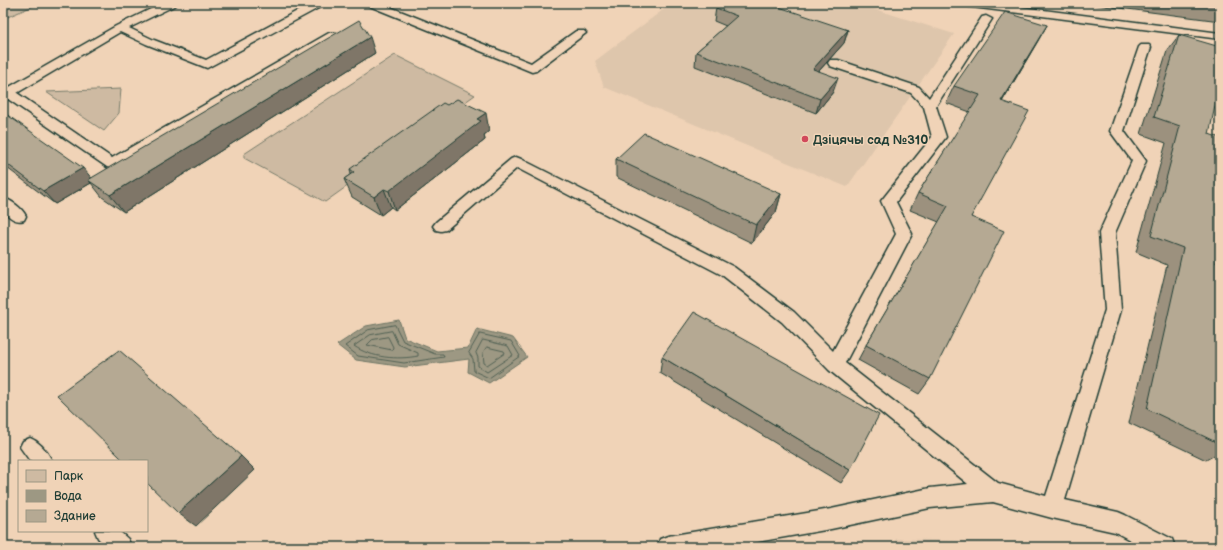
<svg xmlns="http://www.w3.org/2000/svg" width="1223" height="550" font-family="'Balsamiq Sans',sans-serif">
<style>
.built{fill:#dec6ac}
.green{fill:#cebaa2;stroke:#767c6b}
.water{fill:#9d9883;stroke:#6b7463}
.lines{fill:none;stroke-linecap:round;stroke-linejoin:round}
.shore{stroke:#516154;stroke-width:1}
.service-casing{stroke:#1f3d34;stroke-width:3}
.service{fill:#f0d3b7;fill-rule:evenodd}
.wall{fill:#9c917e;stroke:#1f3d34}
.shaded-wall{fill:#7f7667;stroke:#1f3d34}
.building{fill:#b5a993;stroke:#1f3d34}
.poi-dot{fill:#d1495b;stroke:#f0d3b7;stroke-width:1.5}
.labels{text-anchor:middle;stroke-width:3;stroke-linejoin:round;paint-order:stroke}
.poi-label{font-size:13px;font-weight:bold;fill:#1f3d34;stroke:#f0d3b7;text-anchor:start}
</style>
<rect width="100%" height="100%" fill="#f0d3b7"/>
<filter id="ink" filterUnits="userSpaceOnUse"><feTurbulence type="fractalNoise" baseFrequency=".025" numOctaves="2"/><feDisplacementMap in="SourceGraphic" scale="8" xChannelSelector="R" yChannelSelector="G"/><feConvolveMatrix kernelMatrix="1 2 1 2 8 2 1 2 1" color-interpolation-filters="sRGB"/></filter>
<g filter="url(#ink)">
<g class="built">
<polygon points="672,3 855,3 954,34 847,187 604,87 595,61"/>
<polygon points="896,539 1044,543 1051,547 893,547"/>
</g>
<g class="green">
<polygon points="14,3 40,3 3,19 3,8"/>
<polygon points="395,55 475,95 325,202 244,158 244,154"/>
<polygon points="121,89 119,113 104,131 46,92"/>
</g>
<polygon class="water" points="399,320 405,338 437,351 468,348 477,329 513,338 527,357 489,383 468,372 469,359 405,367 356,360 337,345 366,326"/>
<g class="lines">
<g class="shore">
<polygon points="395,325 403,341 435,354 443,354 444,357 404,363 358,356 345,346 368,330"/>
<path d="M392,331L398,344L418,353V356C398,360 371,358 354,346L370,335Z"/>
<polygon points="480,334 511,341 520,356 489,378 474,371 473,359 469,353"/>
<polygon points="388,337 393,347 392,350 367,345 372,340"/>
<polygon points="483,340 508,346 513,355 487,372 478,366 478,358 476,353"/>
<polygon points="487,347 504,351 505,353 487,365 484,363 483,353"/>
</g>
<defs>
<g id="service">
<polygon points="163,3 177,3 176,5 129,28 154,40 206,60 312,3 325,3 324,5 207,68 146,44 120,32 17,93 112,158 329,33 337,33 339,35 337,37 117,167 112,169 107,167 8,99 3,100 4,90 116,26"/>
<polygon points="366,3 380,3 531,63 576,31 584,31 586,33 536,71 532,72 367,5"/>
<polygon points="959,3 989,3 1220,33 1220,39 964,6"/>
<polygon points="986,16 992,19 936,106 946,137 896,202 912,234 845,363 998,483 1046,496 1105,310 1099,233 1132,161 1110,131 1139,47 1141,45 1149,45 1151,47 1124,131 1146,161 1115,233 1121,310 1065,500 1118,512 1125,515 1172,539 1175,547 1143,547 1115,532 1052,518 993,502 930,508 831,529 729,547 657,547 660,539 668,536 831,509 930,488 968,484 829,370 782,322 722,275 517,168 446,230 441,231 436,230 433,226 436,222 511,159 516,157 521,159 734,267 794,312 833,351 896,234 881,201 932,137 924,107 911,93 830,66 828,63 830,60 838,60 919,87 929,98 982,17"/>
<path d="M3,198C11,200 22,208 26,216L24,220C15,223 10,217 3,211Z"/>
<path d="M30,438C40,442 47,451 52,461H30L20,447L23,441Z"/>
<polygon points="95,531 119,531 128,539 131,547 106,547 98,538"/>
</g>
</defs>
<use href="#service" class="service-casing"/>
<use href="#service" class="service"/>
</g>
<g class="wall">
<polygon points="1081,3 1220,3 1220,21"/>
<polygon points="716,8 848,30 844,43 819,71 833,92 816,113 695,66 696,52 726,26 714,21"/>
<polygon points="1047,25 1002,102 971,217 930,379 919,394 858,360 866,345 939,222 910,210 918,193 970,112 946,103 954,86"/>
<polygon points="1179,35 1209,134 1216,263 1220,265 1220,452 1206,460 1129,423 1167,265 1136,252 1166,143 1141,134 1167,51"/>
<polygon points="375,53 124,212 102,197 91,183 55,204 3,165 3,112 92,178"/>
<polygon points="489,131 484,135 485,140 395,210 391,207 381,215 352,197 344,179 351,174 350,169"/>
<polygon points="616,159 781,194 776,212 752,243 616,177"/>
<polygon points="662,357 850,470 841,483 660,373"/>
</g>
<g class="shaded-wall">
<polygon points="1047,25 1038,41 992,118 1001,101"/>
<polygon points="848,30 844,43 809,82 813,69"/>
<polygon points="370,37 375,53 124,212 110,195"/>
<polygon points="838,78 833,92 816,113 820,99"/>
<polygon points="486,113 489,131 484,135 485,140 395,210 389,191 477,119"/>
<polygon points="83,168 94,181 88,180 91,183 55,204 43,191"/>
<polygon points="384,189 391,207 381,215 374,197"/>
<polygon points="781,194 776,212 752,243 756,225"/>
<polygon points="241,456 255,470 196,526 178,513"/>
</g>
<g class="building">
<polygon points="722,3 767,3 848,30 813,69 838,78 820,99 696,52 737,16 716,8"/>
<polygon points="1005,12 1047,25 1001,101 1029,111 971,217 1004,231 930,379 866,345 948,206 918,193 980,95 954,86"/>
<polygon points="359,20 370,37 110,195 88,180"/>
<polygon points="1179,35 1220,47 1220,83 1209,134 1220,138 1220,240 1216,263 1220,265 1220,444 1147,409 1183,248 1151,236 1180,126 1154,117"/>
<polygon points="457,99 486,113 477,119 481,121 389,191 384,189 374,197 344,179 354,172 350,169 443,103 447,105"/>
<polygon points="3,112 83,168 43,191 3,161"/>
<polygon points="644,133 781,194 756,225 616,159"/>
<polygon points="694,312 879,415 850,470 662,357"/>
<polygon points="119,350 241,456 178,513 147,483 147,461 124,461 57,395"/>
</g>
</g>
<circle class="poi-dot" cx="805" cy="139" r="4"/>
<g class="labels">
<g class="poi-label">
<text x="813" y="144">Дзіцячы сад №310</text>
</g>
</g>
<rect width="1223" height="550" fill="none" stroke="#f0d3b7" stroke-width="16"/>
<rect x="8" y="8" width="1207" height="534" fill="none" stroke="#1f3d34" stroke-width="1.5" filter="url(#ink)"/>
<rect x="18" y="460" width="130" height="72" fill="#f0d3b7" stroke="#9c9783"/>
<rect x="26" y="470" width="20" height="12" fill="#cebaa2" stroke="#9c9783"/>
<text x="54" y="480" font-size="12" fill="#1f3d34">Парк</text>
<rect x="26" y="490" width="20" height="12" fill="#9d9883" stroke="#9c9783"/>
<text x="54" y="500" font-size="12" fill="#1f3d34">Вода</text>
<rect x="26" y="510" width="20" height="12" fill="#b5a993" stroke="#9c9783"/>
<text x="54" y="520" font-size="12" fill="#1f3d34">Здание</text>
</svg>
